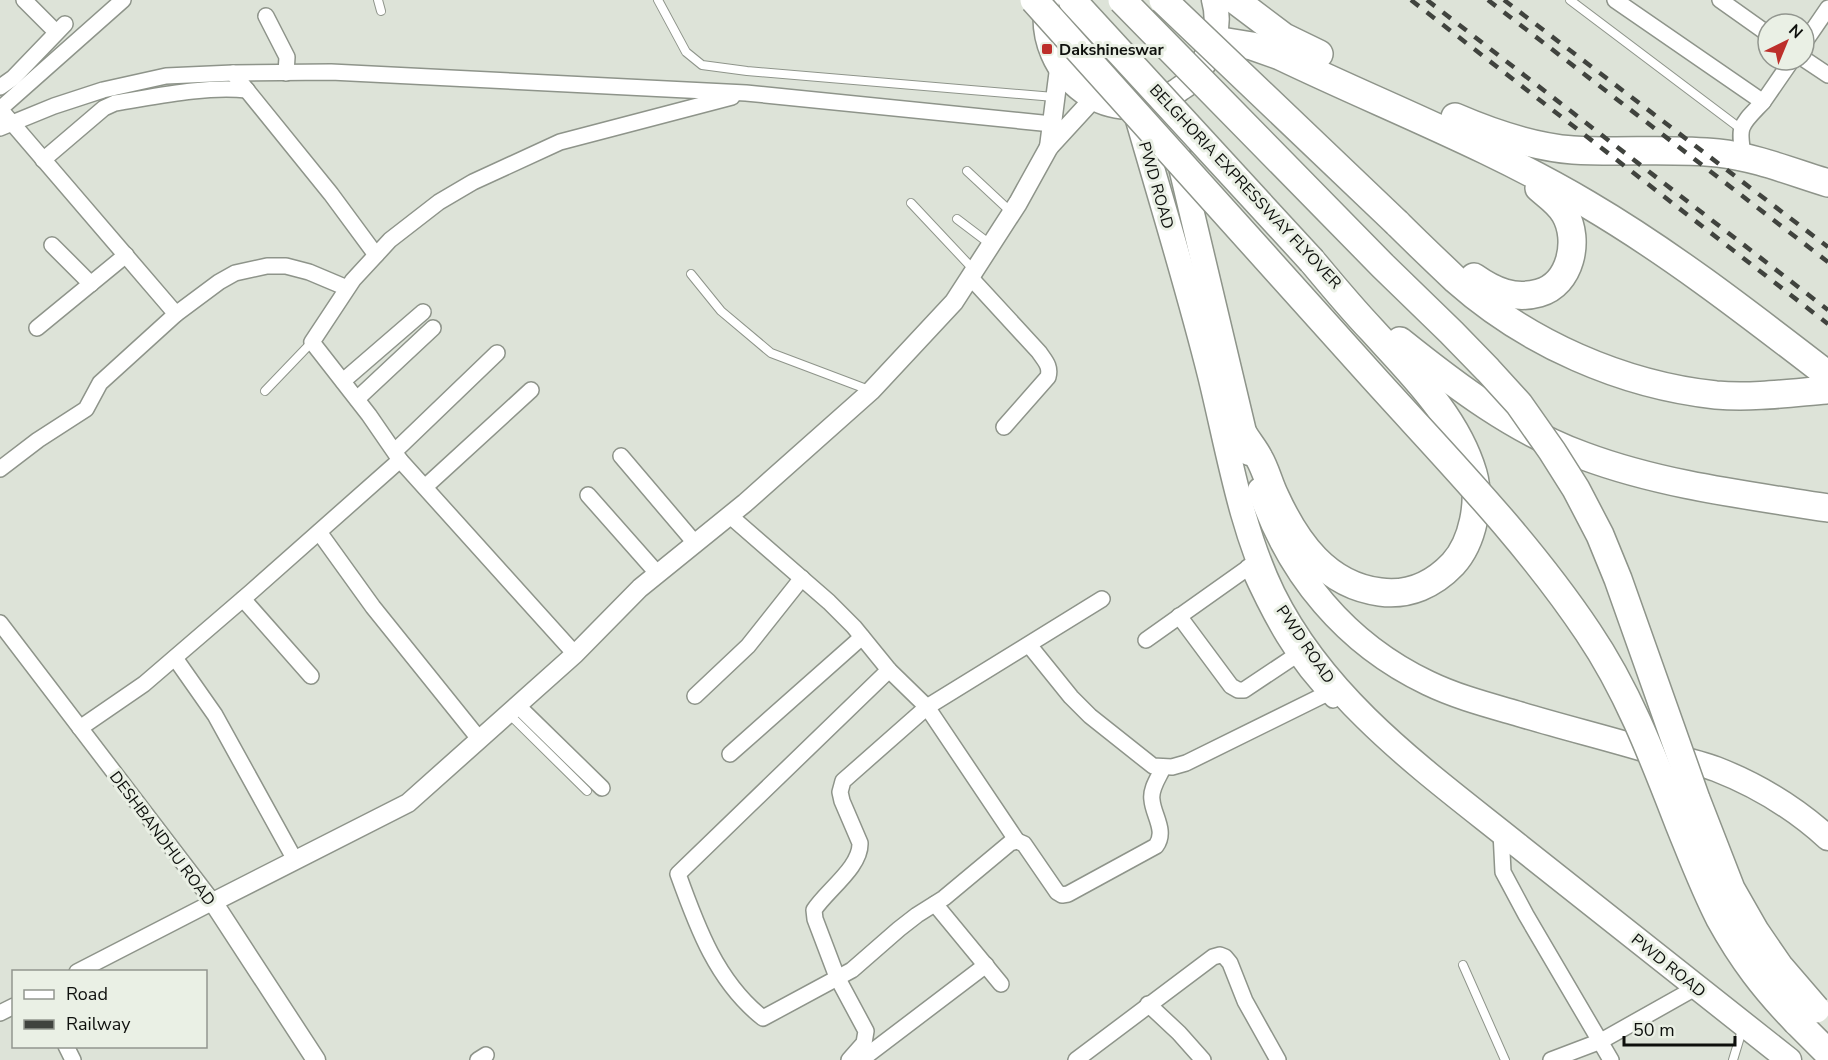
<svg xmlns="http://www.w3.org/2000/svg" width="1828" height="1060" font-family="'Nunito Sans',sans-serif">
<style>
.lines{fill:none;stroke-linecap:round;stroke-linejoin:round}
.service-casing{stroke:#8e948a;stroke-width:10}
.minor-casing{stroke:#8e948a;stroke-width:18}
.tertiary-casing{stroke:#8e948a;stroke-width:21}
.primary-casing{stroke:#8e948a;stroke-width:27}
.motorway-casing{stroke:#8e948a;stroke-width:30}
.service{stroke:#fff;stroke-width:8}
.minor{stroke:#fff;stroke-width:15}
.tertiary{stroke:#fff;stroke-width:18}
.primary{stroke:#fff;stroke-width:24}
.motorway{stroke:#fff;stroke-width:27}
.rail{stroke:#40433e;stroke-width:4.5;stroke-dasharray:10 10;stroke-linecap:butt}
.motorway-bridge-casing{stroke:#8e948a;stroke-width:30;stroke-linecap:butt}
.motorway-bridge{stroke:#fff;stroke-width:27}
.poi-dot{fill:#bd2f2b;stroke:#eaf0e5;stroke-width:2}
.labels{text-anchor:middle;stroke-width:6;stroke-linejoin:round;paint-order:stroke}
.poi-label{font-size:16px;font-weight:bold;fill:#0e100d;stroke:#eaf0e5;text-anchor:start}
.street-label{font-size:16px;fill:#0e100d;stroke:#eaf0e5}
</style>
<rect width="100%" height="100%" fill="#dde3d8"/>
<g class="lines">
<defs>
<g id="service">
<polyline points="378,0 381,11"/>
<polyline points="658,0 686,52 702,65 747,71 1054,97"/>
<polyline points="1570,0 1741,129"/>
<polyline points="967,171 1011,212"/>
<polyline points="911,203 973,269"/>
<polyline points="957,219 990,244"/>
<polyline points="691,274 721,311 771,353 869,390"/>
<polyline points="265,391 312,342"/>
<polyline points="509,714 587,791"/>
<polyline points="1463,965 1505,1060"/>
<polyline points="1733,1060 1743,1027"/>
</g>
<g id="minor">
<polyline points="24,0 56,32"/>
<polyline points="123,0 0,109 176,314"/>
<polyline points="1615,0 1763,102 1792,60"/>
<polyline points="1720,0 1768,34"/>
<polyline points="266,16 287,57 286,73"/>
<polyline points="1804,43 1828,8"/>
<polyline points="1804,59 1828,75"/>
<polyline points="233,73 331,194 376,255"/>
<polyline points="0,87 13,78 65,24"/>
<polyline points="0,128 54,106 103,90 166,76 233,73 331,72 746,93 1052,124 1062,129"/>
<path d="M1744,158C1737,125 1741,125 1763,102"/>
<path d="M43,160L104,108L115,103C159,96 203,86 247,90"/>
<polyline points="52,245 91,284"/>
<path d="M970,277L1039,352C1045,361 1051,366 1048,377L1004,427"/>
<polyline points="37,328 126,255"/>
<polyline points="343,381 423,312"/>
<polyline points="357,399 433,328"/>
<polyline points="395,451 497,353"/>
<polyline points="621,456 695,543"/>
<polyline points="0,469 38,440 86,409 100,383 176,314 219,282 235,273 267,266 286,266 309,272 347,288"/>
<polyline points="425,487 531,390"/>
<polyline points="588,495 657,573"/>
<polyline points="729,515 829,602 854,627 889,670 927,707 1017,841"/>
<polyline points="319,532 373,607 480,740"/>
<path d="M1248,567C1270,616 1294,662 1333,700"/>
<polyline points="243,599 311,676"/>
<polyline points="1179,616 1231,686 1238,690 1244,690 1295,656"/>
<polyline points="0,623 213,902 77,972"/>
<polyline points="1146,640 1256,562"/>
<polyline points="1029,645 1071,697 1090,716 1153,766 1172,767 1186,763 1336,689"/>
<polyline points="575,654 400,460 369,415 312,342 353,280 390,240 439,202 473,182 560,142 732,97"/>
<polyline points="175,658 215,715 295,860"/>
<path d="M889,670L678,874C697,927 717,982 763,1018L852,970L899,929L917,915L944,898L1010,843L1017,841L1024,844L1057,892L1062,895L1068,894L1156,846C1167,831 1153,815 1152,800C1150,789 1159,777 1163,768"/>
<polyline points="695,696 748,646 802,578"/>
<polyline points="518,706 602,788"/>
<polyline points="80,728 144,684 251,592 400,460"/>
<polyline points="730,754 862,637"/>
<polyline points="1501,832 1503,872 1526,915 1611,1060"/>
<polyline points="935,904 1001,984"/>
<polyline points="1148,1004 1179,1033 1203,1060"/>
<polyline points="0,1013 14,1006"/>
<polyline points="66,1046 73,1060"/>
<polyline points="478,1060 486,1055"/>
<path d="M849,1060L864,1043L866,1031L837,977L815,919L814,910C827,890 861,867 860,843L842,801L840,792L843,781L927,707L1102,599"/>
<polyline points="861,1060 986,965"/>
<polyline points="1076,1060 1213,957 1220,955 1225,957 1230,963 1245,1001 1278,1060"/>
<polyline points="1551,1060 1601,1041 1697,987"/>
</g>
<g id="tertiary">
<polyline points="1049,147 1059,69"/>
<polyline points="316,1060 213,902 408,803 575,654 640,588 745,503 871,391 954,302 1018,203 1049,147 1094,98"/>
</g>
<g id="primary">
<path d="M1047,2C1034,76 1114,137 1177,91C1183,86 1194,81 1198,74C1201,69 1204,63 1206,57C1216,39 1220,21 1214,0"/>
<polyline points="1165,100 1249,453"/>
<path d="M1136,113C1161,200 1188,287 1210,375C1228,448 1240,526 1273,594C1327,703 1428,773 1520,847C1609,918 1699,989 1789,1060"/>
<path d="M1260,490C1289,575 1346,644 1428,683C1457,697 1488,705 1519,714C1562,727 1607,738 1650,751C1672,757 1695,761 1716,769C1757,785 1795,808 1828,838"/>
</g>
<g id="motorway">
<polyline points="1235,0 1284,37 1319,54"/>
<path d="M1215,40L1252,46L1280,56C1382,105 1489,146 1587,204C1672,254 1750,315 1828,375"/>
<path d="M1455,117C1492,133 1532,147 1573,150C1621,153 1670,148 1718,153C1755,157 1792,172 1828,183"/>
<path d="M1397,223C1416,242 1436,261 1456,280C1527,343 1622,385 1716,395C1753,398 1790,393 1826,390"/>
<path d="M1474,277C1494,291 1514,300 1539,293C1571,284 1580,240 1565,214C1559,203 1548,196 1539,188"/>
<path d="M1400,341C1456,386 1515,431 1584,456C1662,485 1746,495 1828,508"/>
<path d="M1244,435C1249,443 1255,450 1259,458C1266,470 1269,484 1275,496C1296,542 1326,585 1380,592C1409,596 1434,584 1453,564C1473,542 1481,501 1473,473C1456,416 1411,373 1372,330C1351,308 1332,285 1312,261"/>
<polyline points="1797,1022 1828,1053"/>
</g>
</defs>
<use href="#service" class="service-casing"/>
<use href="#minor" class="minor-casing"/>
<use href="#tertiary" class="tertiary-casing"/>
<use href="#primary" class="primary-casing"/>
<use href="#motorway" class="motorway-casing"/>
<use href="#service" class="service"/>
<use href="#minor" class="minor"/>
<use href="#tertiary" class="tertiary"/>
<use href="#primary" class="primary"/>
<use href="#motorway" class="motorway"/>
<g class="rail">
<polyline points="1411,0 1828,324"/>
<polyline points="1427,0 1828,310"/>
<polyline points="1488,0 1828,262"/>
<polyline points="1504,0 1828,247"/>
</g>
<defs>
<g id="motorway-bridge">
<path d="M1034,0C1144,122 1253,244 1363,366C1440,452 1523,535 1588,632C1628,691 1653,757 1679,824C1692,856 1704,888 1720,919C1742,959 1765,989 1797,1022"/>
<polyline points="1072,0 1312,261"/>
<polyline points="1122,0 1383,266 1451,332 1488,370 1519,404 1552,451 1576,489 1600,535 1618,579 1696,799 1731,889 1755,931 1779,966 1816,1009"/>
<polyline points="1163,0 1397,223"/>
</g>
</defs>
<use href="#motorway-bridge" class="motorway-bridge-casing"/>
<use href="#motorway-bridge" class="motorway-bridge"/>
</g>
<rect class="poi-dot" x="1041" y="43" width="12" height="12" rx="3"/>
<g class="labels">
<g class="poi-label">
<text x="1059" y="55">Dakshineswar</text>
</g>
<g class="street-label">
<text transform="translate(1157 185) rotate(74)" y="6">PWD ROAD</text>
<text transform="translate(1246 186) rotate(47)" y="6">BELGHORIA EXPRESSWAY FLYOVER</text>
<text transform="translate(1306 644) rotate(56)" y="6">PWD ROAD</text>
<text transform="translate(163 838) rotate(53)" y="6">DESHBANDHU ROAD</text>
<text transform="translate(1669 965) rotate(39)" y="6">PWD ROAD</text>
</g>
</g>
<rect x="12" y="970" width="195" height="78" fill="#eaf0e5" stroke="#92968f" stroke-width="1.5"/>
<rect x="24" y="990" width="30" height="9" fill="#ffffff" stroke="#92968f" stroke-width="1.5"/>
<text x="66" y="1000" font-size="18" fill="#0e100d">Road</text>
<rect x="24" y="1020" width="30" height="9" fill="#40433e" stroke="#92968f" stroke-width="1.5"/>
<text x="66" y="1030" font-size="18" fill="#0e100d">Railway</text>
<g transform="translate(1786 42) rotate(43)"><circle r="28" fill="#eaf0e5" stroke="#92968f" stroke-width="1.5"/>
<path d="M0-4.5L10 22L0 15L-10 22Z" fill="#bd2f2b"/>
<text y="-9" font-size="16" font-weight="bold" text-anchor="middle" fill="#0e100d">N</text>
</g>
<path d="M1624 1036v9h111v-9" fill="none" stroke="#0e100d" stroke-width="3"/>
<text x="1633" y="1036" font-size="18" fill="#0e100d" stroke="#eaf0e5" stroke-width="4.5" paint-order="stroke">50 m</text>
</svg>
